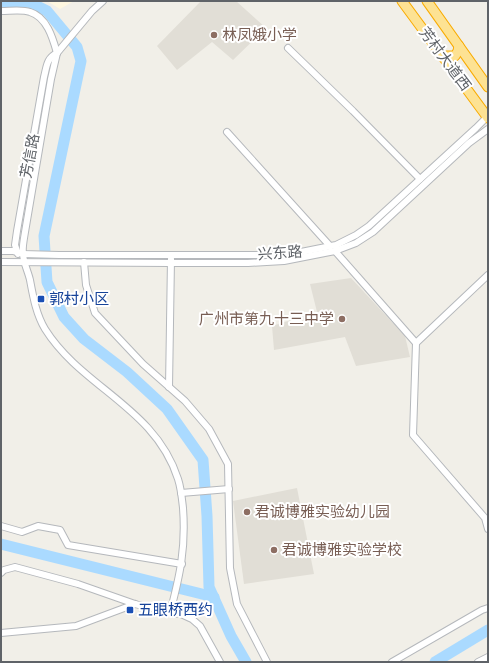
<svg xmlns="http://www.w3.org/2000/svg" width="489" height="663" font-family="Karla,'Noto Sans SC',sans-serif">
<style>
.commercial{fill:#fef7e0}
.education{fill:#e1ded6}
.lines{fill:none;stroke-linecap:round;stroke-linejoin:round}
.river{stroke:#aadaff;stroke-width:11}
.minor-casing{stroke:#b5b8bc;stroke-width:8}
.highway-casing{stroke:#f9ab00;stroke-width:11}
.minor{stroke:#fff;stroke-width:6}
.highway{stroke:#fde293;stroke-width:9}
.education-dot{fill:#8d6e63;stroke:#fff;stroke-width:1.5}
.transit-dot{fill:#1a4fb4;stroke:#fff;stroke-width:1.5}
.labels{text-anchor:middle;stroke-width:4;stroke-linejoin:round;paint-order:stroke}
.education-label{font-size:15px;fill:#785e54;stroke:#fff;text-anchor:start}
.street-label{font-size:15px;fill:#5f6368;stroke:#fff}
.transit-label{font-size:15px;fill:#164399;stroke:#fff;text-anchor:start}
</style>
<rect width="100%" height="100%" fill="#f1efe8"/>
<polygon class="commercial" points="47,1 74,1 60,9"/>
<g class="education">
<polygon points="201,1 236,1 266,28 233,60 212,42 177,70 157,46"/>
<polygon points="351,278 405,336 410,357 356,366 345,337 274,350 272,326 317,312 310,284"/>
<polygon points="297,488 314,574 244,584 233,501"/>
</g>
<g class="lines">
<g class="river">
<polyline points="1,4 29,2 47,11 77,47 81,61 44,236 47,282 64,317 84,339 127,372 167,409 203,460 207,516 209,587 231,636 246,662"/>
<polyline points="1,544 214,597"/>
<polyline points="435,662 488,630"/>
</g>
<defs>
<g id="minor">
<path d="M103,1L92,11L57,53L51,79L25,232C24,239 22,247 23,253C23,262 28,271 30,280C33,296 36,314 45,329C82,388 155,407 178,479C181,488 182,499 183,508C186,548 180,575 170,613"/>
<path d="M1,11C10,11 22,9 30,12C47,17 53,39 57,53"/>
<polyline points="288,48 353,111 420,179"/>
<polyline points="227,132 330,246"/>
<polyline points="1,251 13,251 23,254 59,255 270,255 296,253 336,245 356,235 369,226 476,128 484,120 486,115"/>
<polyline points="335,251 416,343"/>
<path d="M18,254L15,245L17,231L44,77C47,66 46,59 57,53"/>
<polyline points="1,262 171,263 248,263 284,261 335,251 356,243 373,232 469,143 488,129"/>
<polyline points="84,262 86,285 95,313 143,364 185,401 209,429 228,464 230,568 237,604 267,662"/>
<polyline points="488,275 416,343 413,435 485,518 488,529"/>
<polyline points="169,387 171,259"/>
<polyline points="181,493 229,489"/>
<polyline points="1,526 22,532 38,526 60,530 68,545 182,564"/>
<polyline points="1,573 4,570 15,567 78,584 135,604 170,613 181,614 192,619 200,626 220,662"/>
<polyline points="1,633 76,626 135,604"/>
<polyline points="392,662 482,610 488,608"/>
<polyline points="478,662 488,657"/>
</g>
<g id="highway">
<polyline points="402,1 488,118"/>
<polyline points="427,1 488,87"/>
<polyline points="443,56 455,56 458,51 459,46"/>
</g>
</defs>
<use href="#minor" class="minor-casing"/>
<use href="#highway" class="highway-casing"/>
<use href="#minor" class="minor"/>
<use href="#highway" class="highway"/>
</g>
<g class="education-dot">
<circle cx="214" cy="35" r="4"/>
<circle cx="342" cy="319" r="4"/>
<circle cx="247" cy="512" r="4"/>
<circle cx="274" cy="550" r="4"/>
</g>
<g class="transit-dot">
<rect x="37" y="295" width="8" height="8" rx="2"/>
<rect x="126" y="606" width="8" height="8" rx="2"/>
</g>
<g class="labels">
<g class="education-label">
<text x="222" y="40">林凤娥小学</text>
<text x="334" y="324" text-anchor="end">广州市第九十三中学</text>
<text x="255" y="517">君诚博雅实验幼儿园</text>
<text x="282" y="555">君诚博雅实验学校</text>
</g>
<g class="street-label">
<text transform="translate(445 59) rotate(53)" y="5">芳村大道西</text>
<text transform="translate(30 156) rotate(-79)" y="5">芳信路</text>
<text transform="translate(280 253) rotate(-4)" y="5">兴东路</text>
</g>
<g class="transit-label">
<text x="49" y="304">郭村小区</text>
<text x="138" y="615">五眼桥西约</text>
</g>
</g>
<rect width="489" height="663" fill="none" stroke="#5f6368" stroke-width="4"/>
</svg>
